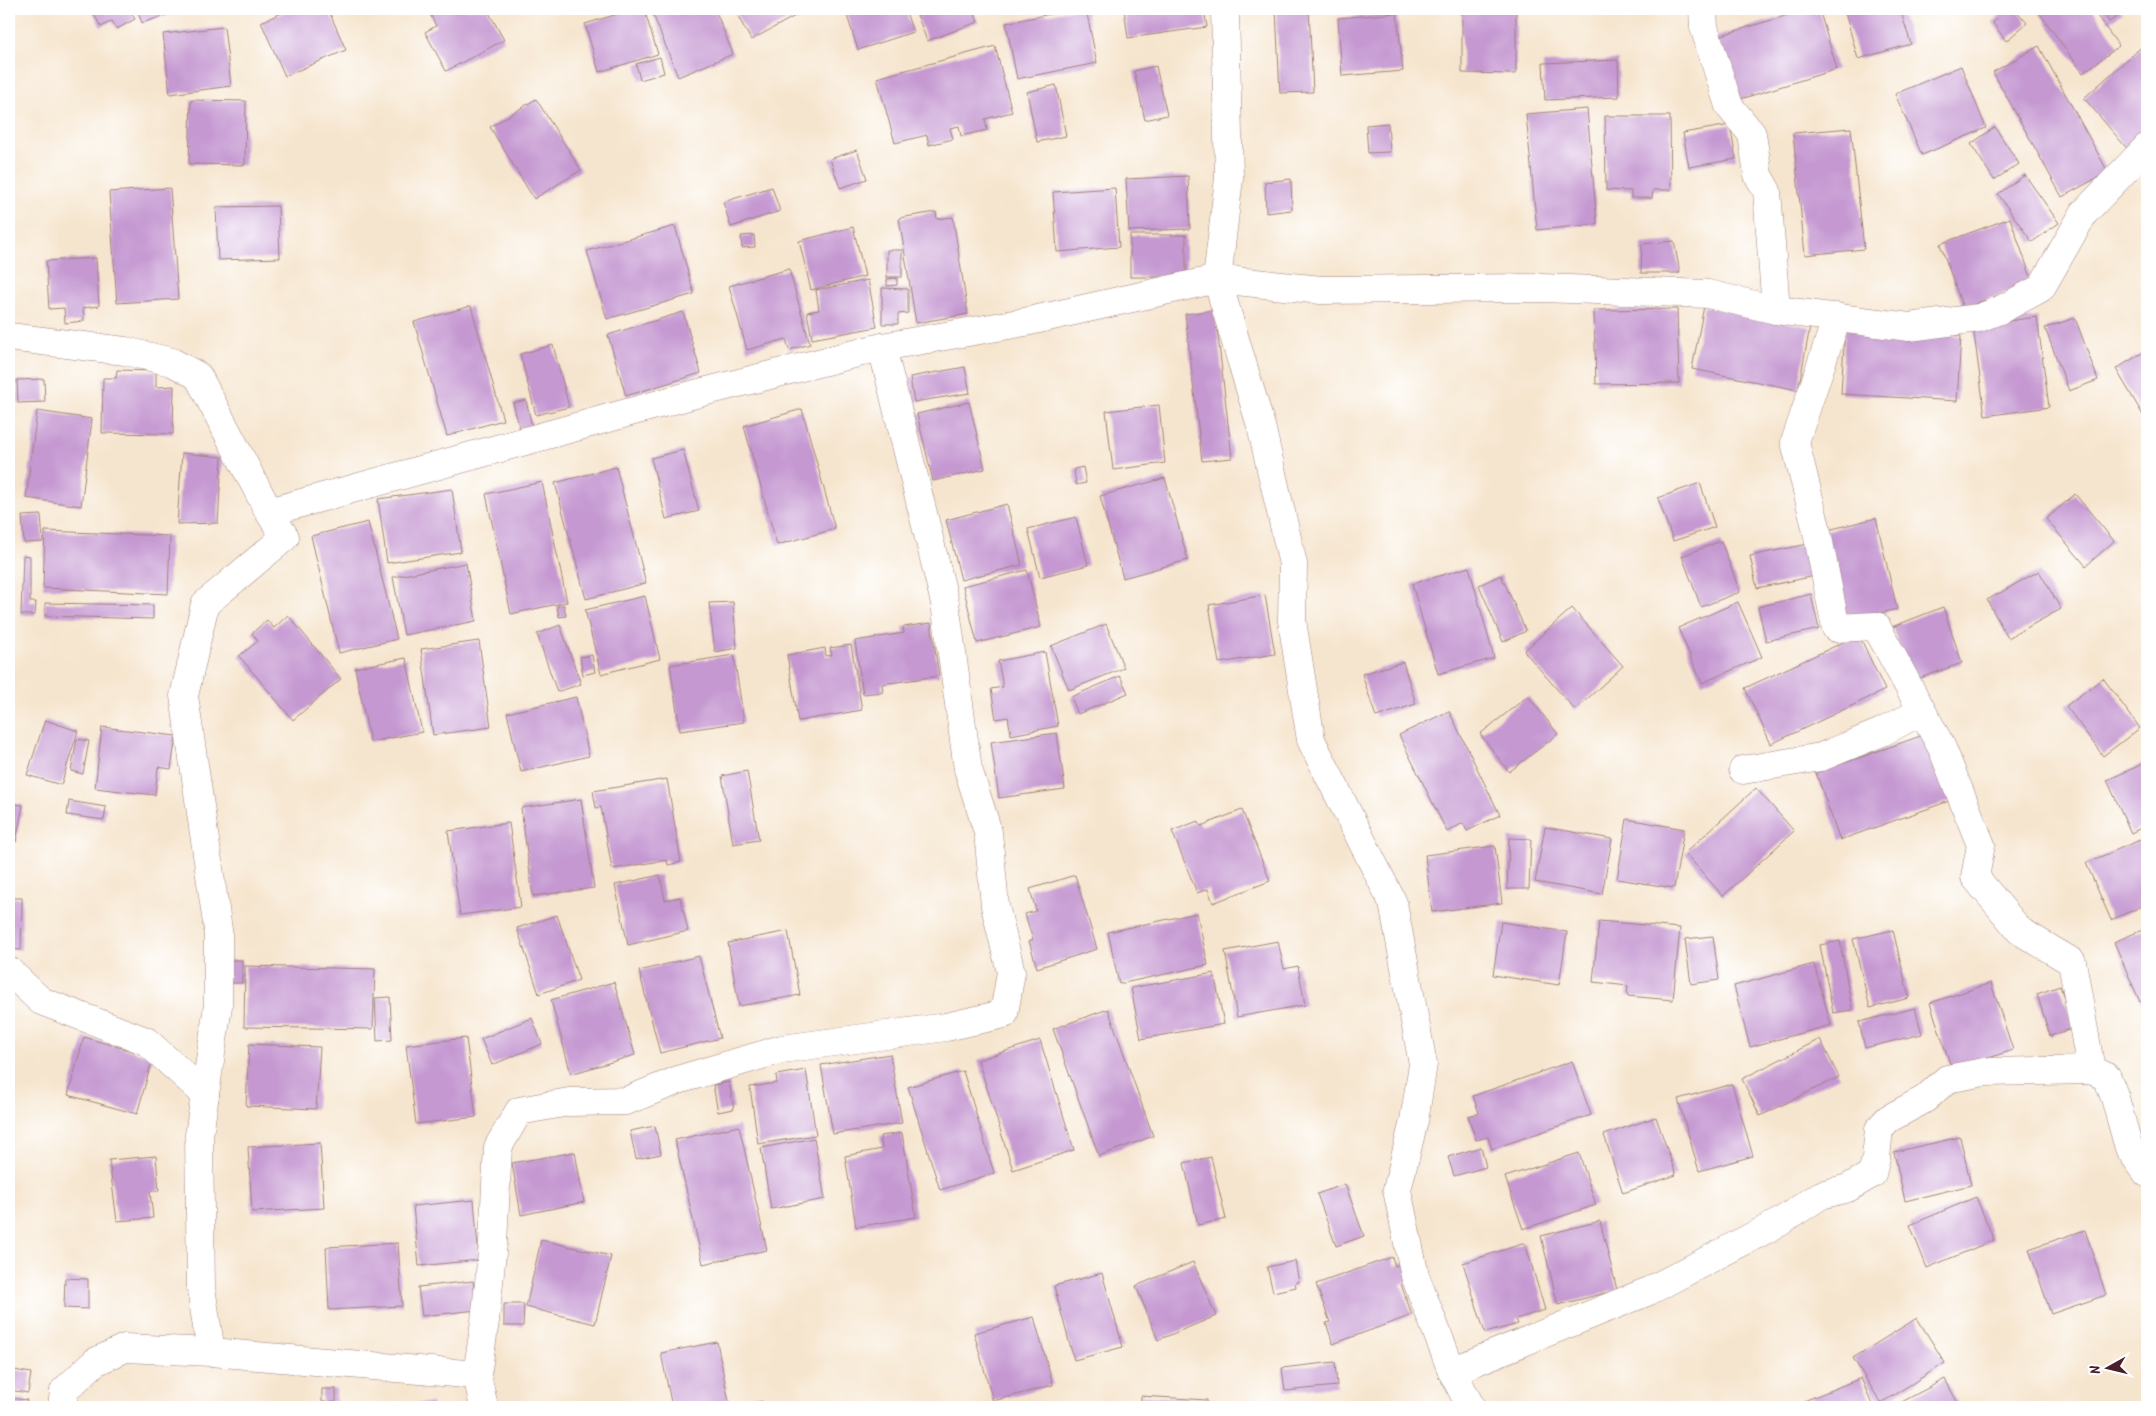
<svg xmlns="http://www.w3.org/2000/svg" width="2156" height="1416" font-family="Kalam,sans-serif">
<style>
.building{fill:#c598d1}
.lines{fill:none;stroke-linecap:round;stroke-linejoin:round}
.street-casing{stroke:#a0827c;stroke-width:29}
.street{stroke:#fff;stroke-width:28}
</style>
<rect width="100%" height="100%" fill="#fff"/>
<filter id="ink" filterUnits="userSpaceOnUse"><feTurbulence type="fractalNoise" baseFrequency=".02" numOctaves="2"/><feDisplacementMap in="SourceGraphic" scale="10" xChannelSelector="R" yChannelSelector="G"/><feConvolveMatrix kernelMatrix="1 2 1 2 8 2 1 2 1" color-interpolation-filters="sRGB"/></filter>
<filter id="wash" filterUnits="userSpaceOnUse"><feTurbulence type="fractalNoise" baseFrequency=".0096" numOctaves="4" result="noise"/><feDisplacementMap in="SourceGraphic" scale="20" xChannelSelector="R" yChannelSelector="G"/><feGaussianBlur stdDeviation="1.12" result="paint"/><feColorMatrix in="noise" values="0 0 0 0 0 0 0 0 0 0 0 0 0 0 0 0 0 1.4 0 .05"/><feComposite in="paint" operator="in"/></filter>
<g filter="url(#wash)">
<rect width="100%" height="100%" fill="#f6e5ce"/>
<g id="blocks">
<g class="building">
<polygon points="91,9 129,9 135,19 117,29 112,21 101,27"/>
<polygon points="137,9 185,9 142,23"/>
<polygon points="291,9 328,9 346,50 285,76 261,22"/>
<polygon points="430,9 487,9 504,40 446,71 425,32 436,26 428,10"/>
<polygon points="634,9 644,9 658,54 599,72 585,24"/>
<polygon points="651,9 715,9 733,54 678,77"/>
<polygon points="734,9 805,9 806,10 751,40"/>
<polygon points="845,9 905,9 913,32 858,50"/>
<polygon points="915,9 973,9 978,22 927,41"/>
<polygon points="1075,9 1086,9 1097,63 1017,79 1006,23"/>
<polygon points="1124,9 1204,9 1207,27 1128,38"/>
<polygon points="1276,9 1309,9 1313,92 1280,93"/>
<polygon points="1462,9 1516,9 1516,74 1462,73"/>
<polygon points="1808,9 1819,9 1837,69 1731,102 1712,38"/>
<polygon points="1844,9 1900,9 1911,44 1858,59"/>
<polygon points="2005,9 2015,9 2027,23 2006,41 1993,23"/>
<polygon points="2041,9 2092,9 2119,46 2083,73 2038,11"/>
<polygon points="2101,9 2120,9 2122,13 2109,22"/>
<polygon points="1397,13 1403,71 1342,76 1338,18"/>
<polygon points="224,27 231,86 170,94 163,34"/>
<polygon points="2147,42 2147,137 2130,152 2084,98"/>
<polygon points="995,46 1012,112 985,119 987,130 961,136 959,126 950,128 953,139 929,145 927,135 895,143 877,78"/>
<polygon points="2039,46 2108,172 2062,197 1993,72"/>
<polygon points="660,57 664,73 640,80 636,64"/>
<polygon points="1618,60 1619,97 1545,100 1543,63"/>
<polygon points="1156,66 1167,115 1145,120 1134,71"/>
<polygon points="1961,66 1986,128 1922,155 1895,94"/>
<polygon points="1056,85 1066,136 1037,142 1027,92"/>
<polygon points="536,99 581,170 534,199 490,127"/>
<polygon points="191,100 246,101 245,165 189,164"/>
<polygon points="1587,109 1597,224 1537,230 1526,114"/>
<polygon points="1605,116 1670,116 1671,190 1653,190 1652,198 1631,198 1631,191 1606,190"/>
<polygon points="1388,123 1390,152 1368,153 1366,125"/>
<polygon points="1730,125 1736,159 1689,167 1683,133"/>
<polygon points="1995,127 2019,164 1994,180 1971,144"/>
<polygon points="1851,128 1864,249 1805,255 1793,133"/>
<polygon points="857,150 867,179 840,188 830,159"/>
<polygon points="2025,175 2059,223 2032,242 1998,194"/>
<polygon points="1188,176 1190,229 1129,231 1126,179"/>
<polygon points="1291,179 1292,210 1266,213 1265,182"/>
<polygon points="772,187 780,211 731,227 723,202"/>
<polygon points="170,188 178,299 117,303 109,192"/>
<polygon points="1115,188 1119,247 1057,252 1053,192"/>
<polygon points="278,206 280,258 218,260 216,207"/>
<polygon points="936,212 937,219 953,217 968,314 916,323 899,218"/>
<polygon points="2010,218 2033,283 1963,308 1940,244"/>
<polygon points="675,226 694,294 607,319 587,251"/>
<polygon points="853,227 865,276 811,290 799,241"/>
<polygon points="754,235 755,247 742,248 741,236"/>
<rect x="1130" y="235" width="56" height="42"/>
<polygon points="1674,241 1680,273 1641,273 1642,244"/>
<rect x="887" y="250" width="15" height="27"/>
<polygon points="96,258 99,306 83,308 84,321 65,323 64,308 49,309 46,261"/>
<polygon points="789,269 810,344 789,350 786,339 747,350 729,286"/>
<polygon points="897,278 897,285 887,286 887,279"/>
<polygon points="868,280 877,327 812,339 807,312 819,310 816,290"/>
<polygon points="882,288 908,289 908,313 898,314 898,324 882,324"/>
<polygon points="471,306 503,420 447,436 414,322"/>
<polygon points="1704,306 1810,327 1798,390 1692,369"/>
<polygon points="1677,309 1679,383 1596,384 1594,310"/>
<polygon points="1215,310 1232,458 1202,461 1185,314"/>
<polygon points="683,312 701,373 626,396 608,335"/>
<polygon points="2037,317 2049,407 1985,416 1973,326"/>
<polygon points="2075,318 2098,380 2069,391 2045,328"/>
<polygon points="1845,328 1961,336 1957,401 1841,394"/>
<polygon points="553,345 569,407 536,415 520,354"/>
<polygon points="2147,350 2147,422 2116,369"/>
<polygon points="965,367 970,393 914,402 910,377"/>
<polygon points="117,370 156,371 156,387 174,386 173,434 102,433 103,378 116,378"/>
<polygon points="44,379 45,402 18,403 17,380"/>
<polygon points="526,400 533,431 521,434 513,403"/>
<polygon points="969,402 985,469 933,481 917,414"/>
<polygon points="1159,405 1165,463 1113,470 1106,411"/>
<polygon points="802,409 835,529 777,545 744,426"/>
<polygon points="37,411 92,419 81,506 26,498"/>
<polygon points="683,450 699,511 666,519 651,458"/>
<polygon points="182,453 222,457 218,523 177,524"/>
<polygon points="616,467 646,583 586,599 555,483"/>
<polygon points="1083,467 1086,483 1076,485 1074,469"/>
<polygon points="1165,478 1188,560 1123,578 1100,496"/>
<polygon points="542,482 567,602 511,614 486,494"/>
<polygon points="1700,483 1715,527 1673,541 1658,498"/>
<polygon points="452,489 461,552 387,563 378,499"/>
<polygon points="2075,494 2114,541 2086,566 2046,519"/>
<polygon points="1007,504 1022,565 961,580 946,520"/>
<polygon points="41,515 43,542 24,543 22,516"/>
<polygon points="1076,517 1088,565 1040,577 1028,529"/>
<polygon points="1876,518 1897,609 1842,623 1820,532"/>
<polygon points="368,522 397,639 339,653 311,536"/>
<polygon points="45,531 170,536 168,594 43,588"/>
<polygon points="1721,541 1740,592 1701,607 1682,556"/>
<polygon points="1813,543 1820,575 1757,588 1750,556"/>
<polygon points="23,555 30,556 30,602 36,602 35,615 21,615"/>
<polygon points="466,563 476,621 404,635 393,577"/>
<polygon points="1469,567 1494,658 1438,674 1412,584"/>
<polygon points="1027,570 1041,627 977,643 963,586"/>
<polygon points="2039,571 2061,609 2008,638 1987,600"/>
<polygon points="1501,575 1526,631 1503,642 1479,585"/>
<polygon points="1811,594 1819,629 1766,641 1758,607"/>
<polygon points="1265,595 1275,654 1219,663 1209,605"/>
<polygon points="645,596 660,659 601,674 585,610"/>
<polygon points="733,602 737,648 715,652 709,603"/>
<polygon points="1738,602 1762,657 1702,683 1678,628"/>
<polygon points="45,603 153,605 153,619 45,616"/>
<polygon points="564,605 566,616 559,617 557,606"/>
<polygon points="1943,607 1962,663 1912,681 1892,627"/>
<polygon points="1572,608 1623,666 1575,710 1524,651"/>
<polygon points="288,615 341,679 293,720 239,656 258,641 252,633 267,620 274,628"/>
<polygon points="931,623 939,676 882,684 883,692 863,694 855,641 904,633 903,627"/>
<polygon points="1106,624 1124,668 1069,690 1051,646"/>
<polygon points="560,625 581,684 557,692 537,634"/>
<polygon points="1859,635 1885,690 1771,744 1745,688"/>
<polygon points="479,641 491,727 433,735 421,649"/>
<polygon points="851,645 862,710 798,721 787,655 825,648 826,656 832,655 830,648"/>
<polygon points="1045,652 1058,726 1011,735 1008,717 996,719 991,689 1003,687 998,661"/>
<polygon points="592,655 595,672 583,675 580,657"/>
<polygon points="734,655 744,722 680,731 670,665"/>
<polygon points="406,658 422,732 370,742 355,668"/>
<polygon points="1403,662 1416,704 1376,717 1362,674"/>
<polygon points="1120,676 1128,693 1078,714 1071,697"/>
<polygon points="2103,678 2140,728 2103,756 2066,706"/>
<polygon points="1528,696 1558,734 1509,772 1480,734"/>
<polygon points="576,697 589,756 521,772 507,713"/>
<polygon points="1449,711 1500,815 1467,831 1463,823 1447,832 1399,735"/>
<polygon points="45,720 78,731 61,785 27,775"/>
<polygon points="102,727 176,736 171,769 158,767 155,795 95,788"/>
<polygon points="1057,733 1065,789 999,798 991,742"/>
<polygon points="1929,733 1952,800 1840,840 1816,773"/>
<polygon points="77,739 89,741 83,774 71,771"/>
<polygon points="2147,762 2147,825 2131,833 2107,780"/>
<polygon points="747,771 759,840 733,844 722,776"/>
<polygon points="667,779 681,862 668,865 667,860 612,869 601,807 596,808 593,791"/>
<polygon points="1756,788 1794,831 1723,896 1685,853"/>
<polygon points="581,799 594,888 533,896 521,808"/>
<polygon points="69,801 106,807 104,820 67,815"/>
<polygon points="9,803 23,805 16,842 9,841"/>
<polygon points="1242,810 1270,881 1213,903 1208,889 1197,893 1172,831 1198,821 1201,826"/>
<polygon points="1627,819 1684,829 1674,888 1617,879"/>
<polygon points="509,823 521,907 460,915 448,831"/>
<polygon points="1545,827 1612,839 1602,894 1535,882"/>
<polygon points="2147,837 2147,904 2111,920 2086,863"/>
<polygon points="1509,838 1531,839 1529,889 1507,889"/>
<polygon points="1495,846 1502,903 1432,912 1425,855"/>
<polygon points="660,875 665,900 680,897 688,931 628,945 615,885"/>
<polygon points="1075,875 1097,949 1037,968 1029,941 1033,940 1025,914 1036,911 1030,889"/>
<polygon points="9,898 22,898 21,950 9,949"/>
<polygon points="1197,913 1208,965 1119,984 1108,932"/>
<polygon points="557,915 579,980 539,994 517,928"/>
<polygon points="1599,921 1680,928 1673,1000 1627,996 1628,986 1593,982"/>
<polygon points="1501,922 1567,932 1559,985 1493,975"/>
<polygon points="2147,928 2147,999 2140,1002 2114,942"/>
<polygon points="1893,930 1909,998 1870,1008 1853,939"/>
<polygon points="788,931 800,995 739,1006 728,943"/>
<polygon points="1713,936 1719,980 1691,984 1685,939"/>
<polygon points="1278,941 1284,969 1298,966 1305,1005 1237,1017 1225,951"/>
<polygon points="1840,941 1852,1010 1833,1013 1820,945"/>
<polygon points="699,956 720,1038 660,1053 639,971"/>
<rect x="228" y="960" width="14" height="23"/>
<polygon points="1814,964 1831,1025 1750,1047 1734,986"/>
<polygon points="245,966 375,969 373,1029 244,1027"/>
<polygon points="1214,973 1224,1024 1141,1039 1131,988"/>
<polygon points="614,982 635,1055 571,1074 551,1000"/>
<polygon points="1991,983 2013,1050 1952,1070 1930,1003"/>
<polygon points="2060,986 2074,1028 2050,1036 2037,994"/>
<polygon points="390,997 392,1040 377,1041 375,998"/>
<polygon points="1915,1008 1922,1034 1865,1048 1859,1022"/>
<polygon points="1108,1009 1153,1136 1099,1156 1053,1029"/>
<polygon points="532,1018 542,1044 492,1065 481,1039"/>
<polygon points="84,1037 153,1057 137,1114 68,1095"/>
<polygon points="466,1038 476,1117 416,1124 406,1045"/>
<polygon points="1820,1039 1839,1077 1760,1116 1742,1079"/>
<polygon points="1040,1040 1074,1150 1013,1170 978,1060"/>
<polygon points="249,1044 320,1047 316,1109 246,1106"/>
<polygon points="890,1054 902,1123 833,1134 821,1065"/>
<polygon points="1572,1061 1591,1115 1492,1149 1488,1137 1476,1140 1468,1116 1479,1113 1473,1096"/>
<polygon points="806,1070 816,1135 758,1144 750,1087 777,1083 776,1075"/>
<polygon points="963,1071 994,1173 940,1190 908,1087"/>
<polygon points="729,1082 734,1109 718,1112 713,1085"/>
<polygon points="1732,1084 1753,1156 1699,1171 1678,1099"/>
<polygon points="1656,1117 1676,1175 1623,1193 1604,1135"/>
<polygon points="655,1126 661,1154 636,1159 630,1131"/>
<polygon points="739,1126 767,1250 703,1264 675,1140"/>
<polygon points="902,1133 916,1217 856,1227 845,1156 882,1149 880,1136"/>
<polygon points="1960,1137 1971,1185 1905,1201 1894,1152"/>
<polygon points="814,1138 825,1199 771,1209 761,1148"/>
<polygon points="320,1143 324,1208 252,1212 248,1147"/>
<polygon points="1481,1147 1486,1167 1454,1176 1448,1157"/>
<polygon points="575,1152 584,1202 521,1215 512,1163"/>
<polygon points="1579,1153 1596,1205 1523,1229 1505,1177"/>
<polygon points="156,1156 159,1191 150,1191 153,1218 117,1221 109,1160"/>
<polygon points="1211,1157 1226,1219 1198,1225 1184,1163"/>
<polygon points="1345,1184 1364,1236 1336,1246 1317,1194"/>
<polygon points="1976,1197 1994,1240 1927,1268 1910,1225"/>
<polygon points="474,1200 479,1260 419,1266 413,1206"/>
<polygon points="1600,1221 1617,1290 1558,1305 1541,1236"/>
<polygon points="2085,1230 2106,1295 2051,1314 2029,1249"/>
<polygon points="541,1240 611,1256 595,1324 526,1307"/>
<polygon points="398,1243 402,1306 329,1310 326,1247"/>
<polygon points="1525,1243 1545,1310 1516,1319 1518,1324 1485,1333 1463,1263"/>
<polygon points="1392,1257 1395,1266 1407,1261 1414,1280 1401,1284 1412,1315 1333,1344 1326,1323 1330,1322 1316,1284"/>
<polygon points="1295,1261 1299,1282 1295,1283 1296,1287 1273,1292 1267,1267"/>
<polygon points="1193,1262 1216,1316 1158,1340 1136,1286"/>
<polygon points="1102,1273 1123,1347 1074,1360 1054,1286"/>
<polygon points="65,1278 88,1279 88,1309 64,1308"/>
<polygon points="473,1281 477,1310 422,1316 418,1287"/>
<polygon points="504,1304 524,1304 523,1326 504,1326"/>
<polygon points="1034,1317 1053,1385 993,1401 974,1333"/>
<polygon points="1917,1318 1945,1363 1881,1403 1853,1358"/>
<polygon points="717,1342 730,1407 672,1407 661,1353"/>
<polygon points="1335,1362 1337,1386 1285,1391 1282,1368"/>
<polygon points="9,1369 31,1373 28,1393 9,1390"/>
<polygon points="1861,1378 1873,1407 1807,1407 1804,1401"/>
<polygon points="1945,1379 1960,1407 1900,1407 1898,1404"/>
<rect x="322" y="1389" width="14" height="13"/>
<polygon points="1141,1396 1207,1400 1207,1407 1141,1407"/>
<polygon points="9,1398 27,1400 26,1407 9,1407"/>
<polygon points="762,1401 763,1407 738,1407 738,1406"/>
<polygon points="1365,1402 1395,1406 1395,1407 1364,1407"/>
<polygon points="432,1403 432,1407 409,1407 409,1404"/>
</g>
</g>
</g>
<g filter="url(#ink)">
<use href="#blocks" fill-opacity="0" stroke="#a0827c" stroke-width="1"/>
<g class="lines">
<defs>
<g id="street">
<polyline points="1225,9 1229,178 1217,279 1261,426 1293,564 1292,621 1311,740 1393,903 1423,1064 1414,1121 1397,1190 1415,1276 1452,1371 1471,1407"/>
<polyline points="1703,9 1704,27 1729,106 1752,134 1758,175 1767,191 1776,310"/>
<polyline points="1837,317 1795,442 1816,527 1836,628 1876,626 1942,748 1981,845 1975,877 2020,931 2072,962 2091,1070"/>
<polyline points="9,337 125,351 172,362 198,376 269,512 699,393 882,347 1025,322 1217,279 1321,290 1541,288 1708,294 1776,310 1909,327 1979,318 2000,310 2041,288 2084,213 2147,147"/>
<polyline points="1743,770 1821,757 1882,732 1922,711"/>
<polyline points="9,971 41,1001 146,1041 205,1094"/>
<polyline points="211,1352 477,1375"/>
<polyline points="1452,1371 1649,1291 1780,1222 1821,1195 1848,1188 1872,1174 1876,1158 1879,1129 1888,1119 1925,1099 1947,1079 1984,1072 2091,1070 2107,1077 2115,1098 2129,1148 2147,1173"/>
<polyline points="62,1407 64,1391 95,1362 125,1348 211,1352 201,1288 199,1135 218,1006 218,930 184,696 205,604 285,537 269,512"/>
<polyline points="484,1407 477,1375 485,1321 493,1243 498,1147 519,1111 569,1102 626,1101 681,1079 782,1049 946,1027 1004,1014 1011,972 995,906 988,832 968,769 945,603 882,347"/>
</g>
</defs>
<use href="#street" class="street-casing"/>
<use href="#street" class="street"/>
</g>
</g>
<rect width="2156" height="1416" fill="none" stroke="#fff" stroke-width="30"/>
<g transform="translate(2108 1368) rotate(262)" stroke="#ffffff" stroke-width="4" paint-order="stroke">
<path d="M0-4L9 19L0 12L-9 19Z" fill="#4a1f2b"/>
<text y="-8" font-size="14" font-weight="bold" text-anchor="middle" fill="#4a1f2b">N</text>
</g>
</svg>
